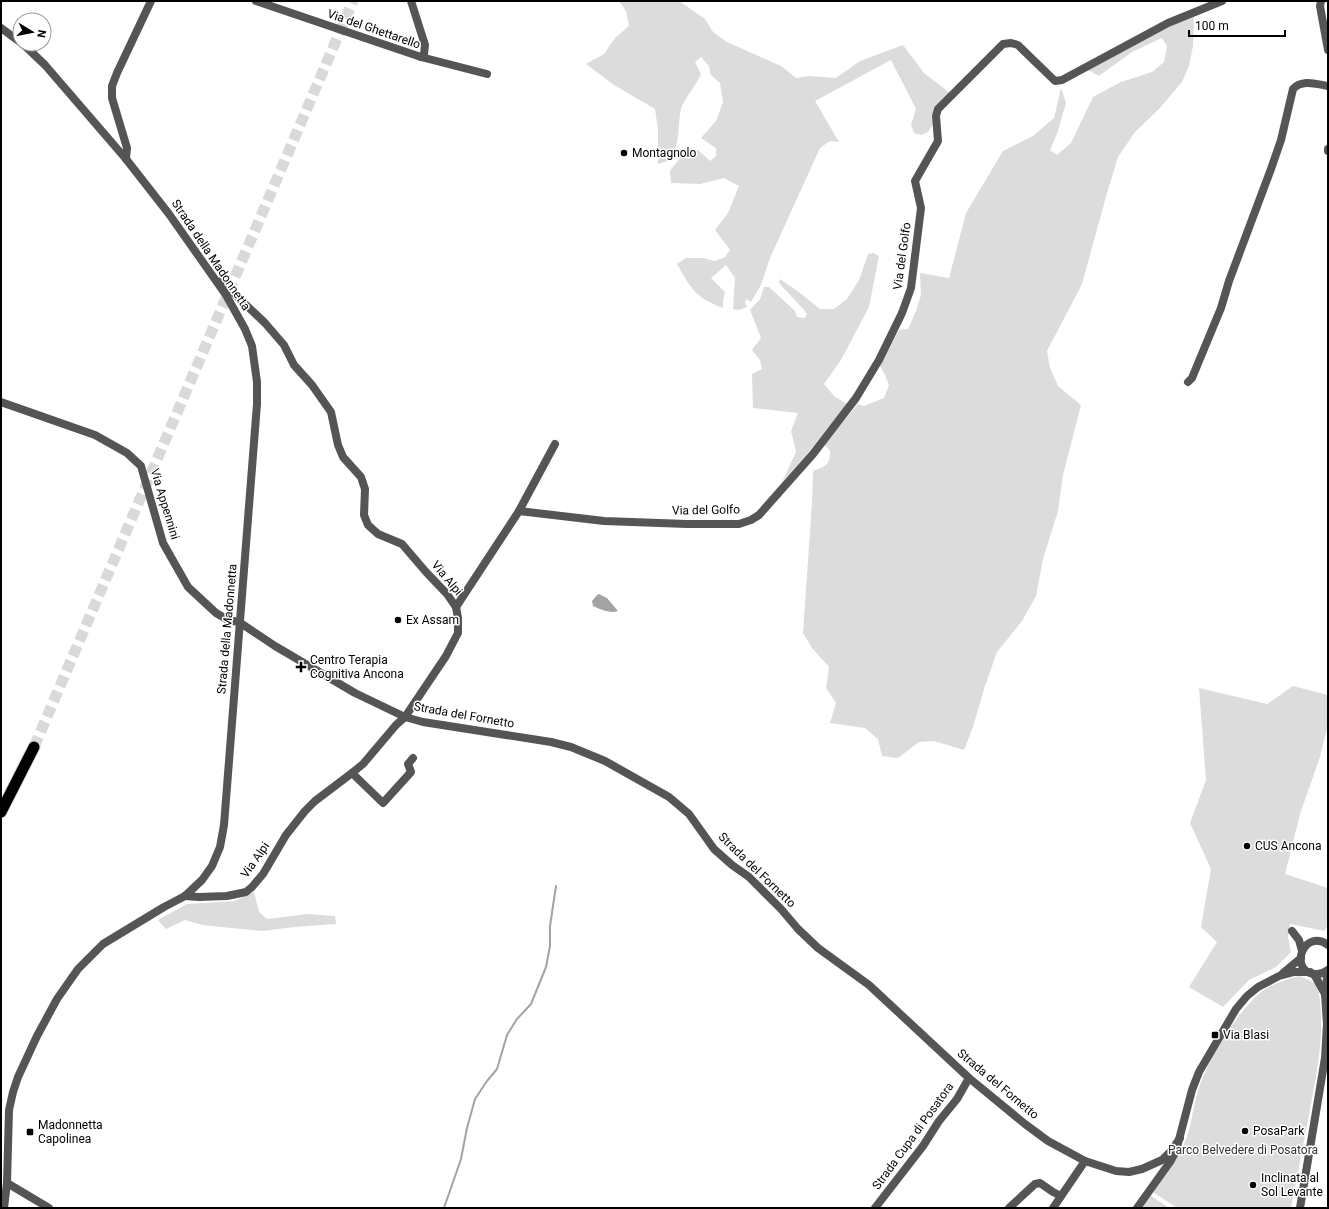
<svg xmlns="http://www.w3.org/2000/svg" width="1329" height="1209" font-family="Roboto,sans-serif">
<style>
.green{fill:#dcdcdc}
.water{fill:#a3a3a3}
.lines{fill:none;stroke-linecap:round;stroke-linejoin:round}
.stream{stroke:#a3a3a3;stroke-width:2}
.highway-tunnel{stroke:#d9d9d9;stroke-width:11;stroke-dasharray:11 5.5;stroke-linecap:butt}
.highway-casing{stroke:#dbdbdb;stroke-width:13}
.minor{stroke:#555;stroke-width:8}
.highway{stroke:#000;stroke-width:11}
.poi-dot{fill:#000;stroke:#fff;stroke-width:1.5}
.labels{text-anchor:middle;stroke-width:3;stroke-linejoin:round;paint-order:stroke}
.street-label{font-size:12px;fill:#000;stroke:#fff}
.poi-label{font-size:12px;fill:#000;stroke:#fff;text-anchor:start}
.park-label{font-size:12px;fill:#333;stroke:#fff}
</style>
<rect width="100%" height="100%" fill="#fff"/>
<g class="green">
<path d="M619,1H679L705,19L713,32L727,42L781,66L796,78L809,76L836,78L860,61L903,45L924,73L950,93L934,117L932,126L928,132L921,135L914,133L911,125L916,109L891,60L815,101L839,142L830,141L820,148L770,258L761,285L751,302L747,299L745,302L747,307L739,310L733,309L735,278L726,265L711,278L725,292L723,301V308C696,298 691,289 677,264L686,258H704L714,261L724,258L730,250L715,230L728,213L739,186L724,178L700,184L671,183L670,171L683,154L698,150L710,161L716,156V148L701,138L716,121L723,102L720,83L711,75L709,66L701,57L695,62L701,74C697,84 683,101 681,109C677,128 681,142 670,160L658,164V129L655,109L614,85L586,64L604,54L615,38L629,26L626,11Z"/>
<path d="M1194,17L1193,46L1189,66L1182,82L1159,109L1135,132L1118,157L1107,193L1082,284L1047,351L1050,368L1058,386L1081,405L1063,475L1058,511L1043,559L1036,596L1022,621L997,652L984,689L973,727L964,750L934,741L919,742L898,758L882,756L878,739L865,728L830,723L836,703L826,688L829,667L812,648L803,633L812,503L813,471C825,467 830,465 830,451L824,444L858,404L864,406L884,398L889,385L885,375L880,366L899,330L908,329L916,311L921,295L920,273L949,278L966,213L1003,151L1033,136L1054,118L1061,88L1066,103L1057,134L1050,150L1057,155L1071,143L1093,97L1121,82L1152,72L1164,62L1167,46L1162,38L1132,52L1099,76L1088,70L1169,27Z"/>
<polygon points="873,253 879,256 869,307 841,360 824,384 834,396 847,404 806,455 782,482 796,452 791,431 798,413 753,408 752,374 762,369 760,360 752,350 761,338 750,310 760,299 764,287 769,287 795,311 797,317 805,318 807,314 804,310 779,283 780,279 800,293 820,309 834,309 847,299 859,280 868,254"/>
<polygon points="1293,686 1328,695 1328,725 1320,757 1300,814 1285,874 1328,888 1328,924 1325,931 1290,924 1288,937 1291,952 1276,967 1249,980 1223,1007 1189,987 1217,942 1201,927 1211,869 1190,823 1206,780 1199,688 1267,704"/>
<polygon points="254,892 259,912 267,919 307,914 335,916 336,924 295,927 262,931 202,925 185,920 166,929 158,920 187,904 235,901"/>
<path d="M1300,976L1317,984C1327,1027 1317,1072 1309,1115C1303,1146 1297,1177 1291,1208H1177L1153,1192C1164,1177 1177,1161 1184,1144C1191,1129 1193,1107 1198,1091C1207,1061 1237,1012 1261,992C1268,986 1291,977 1300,976Z"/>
<polygon points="1150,1195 1169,1208 1141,1208"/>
</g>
<path class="water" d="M599,594L607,598L618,611C610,614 600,609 593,606L592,601L597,595Z"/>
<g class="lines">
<polyline class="stream" points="444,1208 461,1159 467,1128 475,1099 487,1081 497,1069 507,1035 517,1019 531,1004 546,967 550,946 550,926 556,886"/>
<polyline class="highway-tunnel" points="34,747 353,1"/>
<defs>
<polyline id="highway" points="1,812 34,747"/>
</defs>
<use href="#highway" class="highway-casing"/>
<g class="minor">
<polyline points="256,1 421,57 487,74"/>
<polyline points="411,1 425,45 424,54 421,57"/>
<polyline points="1321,1 1320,6 1328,50"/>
<polyline points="1,28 20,42"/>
<polyline points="1328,149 1328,151"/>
<polyline points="126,159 127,148 112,98 112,86 117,73 151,1"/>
<path d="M1188,382L1192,378L1221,308L1229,281L1271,169L1281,140L1293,89C1302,79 1316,84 1328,86"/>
<polyline points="1,402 95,435 127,453 141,466 163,543 188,587 216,613 228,620 239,622 275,646 355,693 405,717 423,722 551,742 571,747 605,761 669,797 689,814 714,849 732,865 749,877 781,909 798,929 818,948 869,985 969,1078 1025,1124 1048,1141 1085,1161 1116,1171 1129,1172 1142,1169 1162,1160 1172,1150 1180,1138"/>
<polyline points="519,511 604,521 687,524 739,524 751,520 759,515 813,454 856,398 879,360 902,313 911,288 921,208 915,181 938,141 936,116 938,109 1003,44 1011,43 1018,45 1055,81 1062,80 1168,23 1222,1"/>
<polyline points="456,607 519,511 555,444"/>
<polyline points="352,773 383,803 411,772 408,764 413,758"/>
<polyline points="185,896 199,897 227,896 246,892 252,887 263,874 286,835 305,811 315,801 352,773 363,764 396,725 405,717 446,656 458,633 458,618 456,607 447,594 426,572 402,544 378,534 368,525 364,515 365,489 361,477 343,457 338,445 331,412 312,385 294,365 284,345 265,323 221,281"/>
<polyline points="1292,931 1299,940 1302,951"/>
<path d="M1328,945C1305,928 1288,968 1313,974C1319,975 1324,973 1328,970"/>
<polyline points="1283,973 1301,958"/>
<polyline points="1314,974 1325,994"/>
<polyline points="7,1183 49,1208"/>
<polyline points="4,1208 7,1183 9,1110 13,1092 18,1077 37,1036 57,999 78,969 103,944 164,907 185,896 202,880 212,866 220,847 224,825 257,404 257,382 252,346 245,329 226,295 169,214 126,159 45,65 23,44"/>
<polyline points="875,1208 923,1146 939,1121 957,1099 969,1078"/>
<polyline points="1009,1208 1035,1184 1040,1183 1053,1192 1061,1196"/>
<polyline points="1053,1208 1085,1161"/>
<polyline points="1137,1208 1170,1162 1176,1151 1192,1090 1199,1072 1236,1009 1247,996 1258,987 1279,976 1294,972 1310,972"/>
<polyline points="1300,1208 1325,1058 1327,1024 1325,994 1328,970"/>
</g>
<use href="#highway" class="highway"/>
</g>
<g class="poi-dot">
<circle cx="624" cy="153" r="4"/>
<circle cx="398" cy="620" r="4"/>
<path d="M299 661h4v4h4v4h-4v4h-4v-4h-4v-4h4z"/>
<circle cx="1247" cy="846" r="4"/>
<rect x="1211" y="1031" width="8" height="8" rx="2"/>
<circle cx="1245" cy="1131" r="4"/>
<rect x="26" y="1128" width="8" height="8" rx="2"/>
<circle cx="1253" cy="1185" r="4"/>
</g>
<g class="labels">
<g class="street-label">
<text transform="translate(374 29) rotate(19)" y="4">Via del Ghettarello</text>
<text transform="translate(211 255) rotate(56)" y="4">Strada della Madonnetta</text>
<text transform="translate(902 256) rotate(-82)" y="4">Via del Golfo</text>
<text transform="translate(165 504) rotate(73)" y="4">Via Appennini</text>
<text transform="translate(706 510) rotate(-1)" y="4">Via del Golfo</text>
<text transform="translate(447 578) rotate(50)" y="4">Via Alpi</text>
<text transform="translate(227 629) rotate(-85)" y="4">Strada della Madonnetta</text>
<text transform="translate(464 715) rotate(10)" y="4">Strada del Fornetto</text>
<text transform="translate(255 860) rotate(-55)" y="4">Via Alpi</text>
<text transform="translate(757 870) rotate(44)" y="4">Strada del Fornetto</text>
<text transform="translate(998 1084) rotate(40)" y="4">Strada del Fornetto</text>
<text transform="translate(913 1136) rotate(-54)" y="4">Strada Cupa di Posatora</text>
</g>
<g class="poi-label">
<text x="632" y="157">Montagnolo</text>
<text x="406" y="624">Ex Assam</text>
<text x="310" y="664">Centro Terapia<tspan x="310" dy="14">Cognitiva Ancona</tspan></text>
<text x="1255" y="850">CUS Ancona</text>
<text x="1223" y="1039">Via Blasi</text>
<text x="38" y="1129">Madonnetta<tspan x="38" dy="14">Capolinea</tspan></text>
<text x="1253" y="1135">PosaPark</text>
<text x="1261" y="1182">Inclinata al<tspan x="1261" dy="14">Sol Levante</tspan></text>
</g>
<g class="park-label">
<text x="1243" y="1154">Parco Belvedere di Posatora</text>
</g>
</g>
<rect width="1329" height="1209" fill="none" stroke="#000000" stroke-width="4"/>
<g transform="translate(32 32) rotate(100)"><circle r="19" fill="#ffffff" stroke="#999999"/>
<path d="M0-3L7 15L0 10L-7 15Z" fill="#000000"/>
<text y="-6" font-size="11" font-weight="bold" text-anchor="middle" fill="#000000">N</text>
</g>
<path d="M1189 30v6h96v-6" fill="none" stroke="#000000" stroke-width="2"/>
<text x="1195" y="30" font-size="12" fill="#000000" stroke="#ffffff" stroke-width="3" paint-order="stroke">100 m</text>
</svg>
